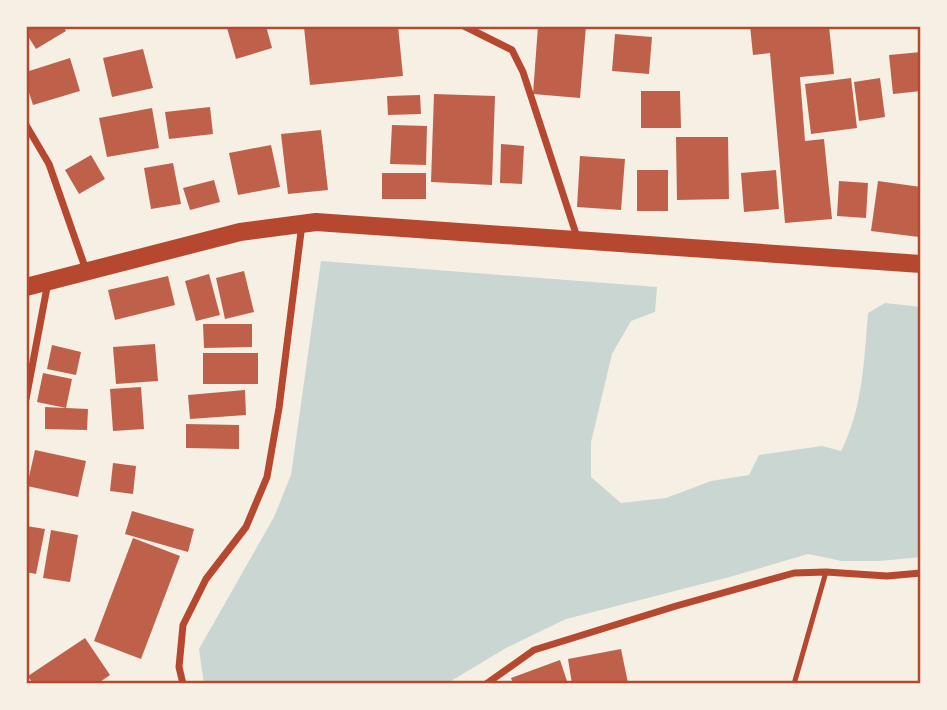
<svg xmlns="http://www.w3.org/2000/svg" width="947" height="710" font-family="Inter,sans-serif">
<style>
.water{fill:#c9d6d2}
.building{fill:#bf614a}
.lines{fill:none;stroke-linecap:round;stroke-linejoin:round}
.service{stroke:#b5482f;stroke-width:5}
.minor{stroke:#b5482f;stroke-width:7}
.trunk{stroke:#b5482f;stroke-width:18}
.neatline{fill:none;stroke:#b5482f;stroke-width:2.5}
</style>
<rect width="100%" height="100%" fill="#f6efe4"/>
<path class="water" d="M321,261L657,287L655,312L631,321L612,354L591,442V477L621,503L666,498L711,481L749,475L759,455L822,446L841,451C863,408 864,360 868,313L885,303L921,307V557L880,561H842L808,554L733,576L566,619L506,648L446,684H204L199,649L274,517L291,475Z"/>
<g class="building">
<polygon points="26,26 63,26 66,31 36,49 26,33"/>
<polygon points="233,26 266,26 272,48 236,59 227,28"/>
<polygon points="316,26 398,26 403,76 310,85 304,27"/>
<polygon points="538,26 586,26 580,98 533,94"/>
<polygon points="750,26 829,26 834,74 800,77 805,141 824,139 832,219 785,223 770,53 753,55"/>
<polygon points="615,34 652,37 649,74 612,71"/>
<polygon points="143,49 153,88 112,97 103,58"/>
<polygon points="921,52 921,91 893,94 889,55"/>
<polygon points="70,58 80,91 33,105 26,83 26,72"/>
<polygon points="851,78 857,128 811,134 805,84"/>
<polygon points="880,78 885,117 859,121 854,82"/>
<polygon points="641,91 680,91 681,128 641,128"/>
<polygon points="434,94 495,96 492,185 431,182"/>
<polygon points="420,95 421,114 388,115 387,96"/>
<polygon points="210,107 213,134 169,139 165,112"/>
<polygon points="152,108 159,148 107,157 99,118"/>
<polygon points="392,125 427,126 426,165 390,164"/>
<polygon points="321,130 328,190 288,194 281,134"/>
<polygon points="676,137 728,137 729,199 677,200"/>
<polygon points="501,144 524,146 522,184 500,183"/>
<polygon points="271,145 280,187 238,195 229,153"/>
<polygon points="91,155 105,179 79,194 65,170"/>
<polygon points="580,156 625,159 621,210 577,207"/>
<polygon points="173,163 181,204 151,209 144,168"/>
<rect x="637" y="170" width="31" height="41"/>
<polygon points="776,170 779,209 744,212 741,173"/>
<rect x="382" y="173" width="44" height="26"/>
<polygon points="214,180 220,202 190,210 183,188"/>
<polygon points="839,181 868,183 866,218 837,216"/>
<polygon points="878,181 921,187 919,237 871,231"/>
<polygon points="244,271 254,312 225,319 216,278"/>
<polygon points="209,274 220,315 196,321 185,281"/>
<polygon points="168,276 175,305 115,320 108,290"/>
<polygon points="203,324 252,324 252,347 204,348"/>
<polygon points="155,344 158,381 116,384 113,347"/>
<polygon points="52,345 81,352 76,375 47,369"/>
<rect x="203" y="353" width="55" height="31"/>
<polygon points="43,373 72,379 66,408 37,402"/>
<polygon points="141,387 144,429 113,431 110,389"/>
<polygon points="245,390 246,415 190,419 188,395"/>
<polygon points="45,407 88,409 87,430 45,429"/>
<polygon points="186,424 239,425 239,449 186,448"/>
<polygon points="35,450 86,461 78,497 27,486"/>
<polygon points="113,463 136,466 133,494 110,491"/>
<polygon points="132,511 194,529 188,552 125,534"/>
<polygon points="26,526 45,529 36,574 26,572"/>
<polygon points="51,530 78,535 70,582 43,578"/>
<polygon points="133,538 180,556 141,659 94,641"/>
<polygon points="85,638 110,675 97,684 33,684 28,676"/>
<polygon points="621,649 628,683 572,684 568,659"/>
<polygon points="560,660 568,684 513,684 511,678"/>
</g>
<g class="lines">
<polyline class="service" points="794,684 826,572"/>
<g class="minor">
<polyline points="464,26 512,50 523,72 578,240"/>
<polyline points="26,125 49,164 86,270"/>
<polyline points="26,399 48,282"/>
<polyline points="183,684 179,667 183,625 206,579 246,527 267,477 279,408 302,224"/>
<polyline points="486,684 534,650 676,606 794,573 826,572 887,576 921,573"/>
</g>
<polyline class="trunk" points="26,287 240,232 316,222 921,264"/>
</g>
<rect width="947" height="710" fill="none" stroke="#f6efe4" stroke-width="56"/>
<rect x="28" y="28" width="891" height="654" class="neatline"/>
</svg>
